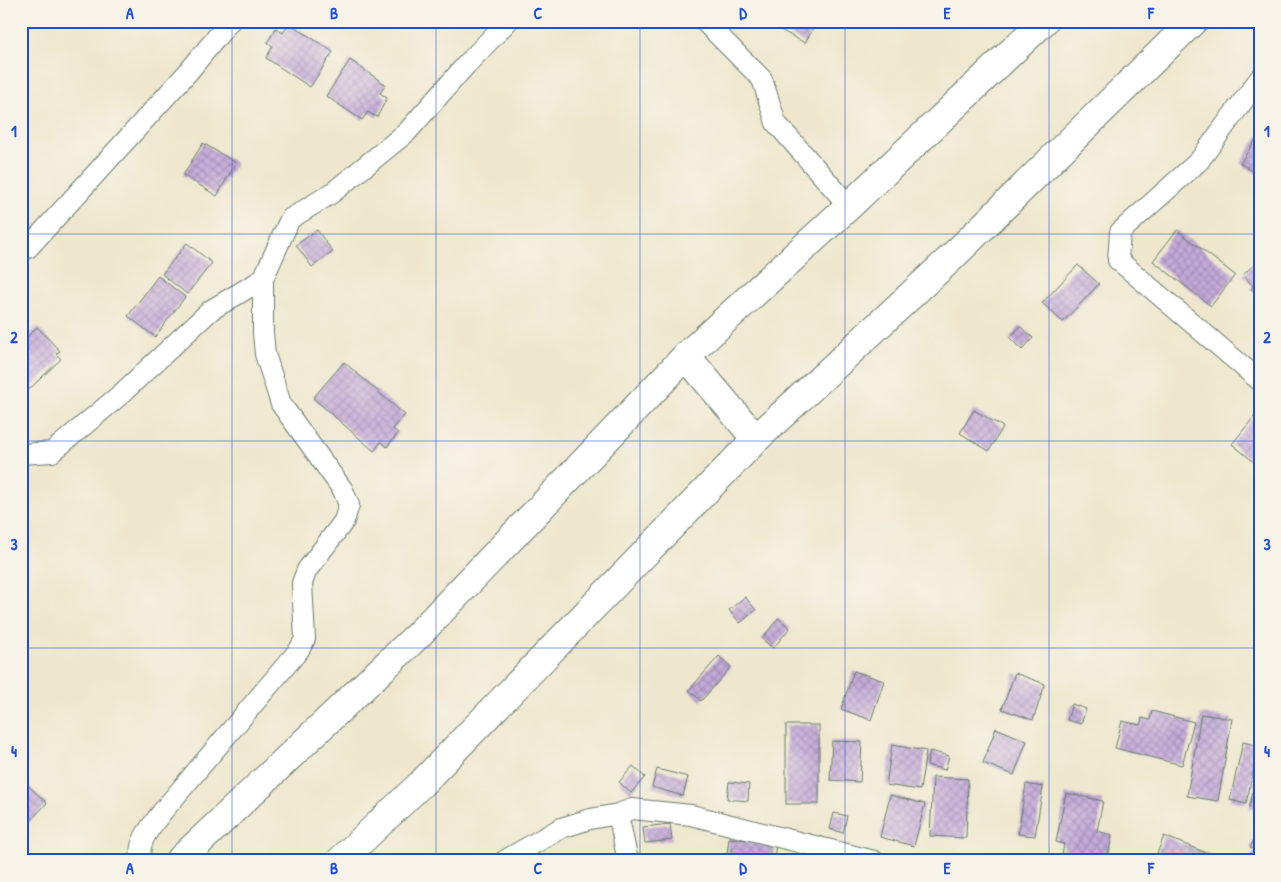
<svg xmlns="http://www.w3.org/2000/svg" width="1281" height="882" font-family="'Patrick Hand',sans-serif">
<style>
.building{fill:url(#building-cross-hatch)}
.lines{fill:none;stroke-linecap:round;stroke-linejoin:round}
.street-casing{stroke:#67786a;stroke-width:22}
.highway-casing{stroke:#67786a;stroke-width:30}
.street{stroke:#fff;stroke-width:20}
.highway{stroke:#fff;stroke-width:28}
.grid{fill:none;stroke:#1d4ed8;stroke-width:1;stroke-opacity:0.55}
.neatline{fill:none;stroke:#1d4ed8;stroke-width:2}
.grid-label{font-size:16px;text-anchor:middle;font-weight:bold;fill:#1d4ed8}
</style>
<defs>
<pattern id="building-cross-hatch" width="8" height="8" patternUnits="userSpaceOnUse" patternTransform="scale(1.25)"><rect width="8" height="8" fill="#c4aada"/><path d="M0 0l8 8M0 8l8-8" fill="none" stroke="#9f8cb2"/></pattern>
</defs>
<rect width="100%" height="100%" fill="#f7f3e8"/>
<filter id="ink" filterUnits="userSpaceOnUse"><feTurbulence type="fractalNoise" baseFrequency=".02" numOctaves="2"/><feDisplacementMap in="SourceGraphic" scale="10" xChannelSelector="R" yChannelSelector="G"/><feConvolveMatrix kernelMatrix="1 2 1 2 8 2 1 2 1" color-interpolation-filters="sRGB"/></filter>
<filter id="wash" filterUnits="userSpaceOnUse"><feTurbulence type="fractalNoise" baseFrequency=".0096" numOctaves="4" result="noise"/><feDisplacementMap in="SourceGraphic" scale="20" xChannelSelector="R" yChannelSelector="G"/><feGaussianBlur stdDeviation="1.12" result="paint"/><feColorMatrix in="noise" values="0 0 0 0 0 0 0 0 0 0 0 0 0 0 0 0 0 1.4 0 .05"/><feComposite in="paint" operator="in"/></filter>
<g filter="url(#wash)">
<rect width="100%" height="100%" fill="#eee7cd"/>
<g id="blocks">
<g class="building">
<polygon points="772,21 817,21 805,43 771,25"/>
<polygon points="289,23 333,52 310,87 266,58 273,46 267,43 276,28 283,33"/>
<polygon points="350,60 386,85 380,93 387,98 377,117 368,112 362,120 326,96"/>
<polygon points="1259,135 1260,136 1260,176 1240,163"/>
<polygon points="203,143 236,163 217,196 183,175"/>
<polygon points="317,230 333,252 312,267 296,245"/>
<polygon points="1177,230 1235,275 1211,306 1153,261"/>
<polygon points="187,243 212,263 187,294 162,274"/>
<polygon points="1260,259 1260,296 1251,289 1253,286 1243,275"/>
<polygon points="1078,265 1099,284 1063,322 1042,303"/>
<polygon points="158,276 185,297 155,337 128,316"/>
<polygon points="1020,326 1033,338 1022,350 1010,338"/>
<polygon points="37,327 60,351 56,354 61,359 22,396 21,395 21,343"/>
<polygon points="344,362 405,415 393,429 398,433 387,447 381,442 374,451 313,398"/>
<polygon points="974,410 1003,427 989,451 960,433"/>
<polygon points="1258,412 1260,414 1260,455 1254,462 1232,444"/>
<polygon points="745,597 756,610 740,623 729,610"/>
<polygon points="778,618 790,628 773,648 762,639"/>
<polygon points="719,656 731,667 701,701 689,690"/>
<polygon points="854,671 884,681 871,720 841,709"/>
<polygon points="1015,673 1045,684 1033,720 1002,709"/>
<polygon points="1072,704 1086,709 1081,724 1067,720"/>
<polygon points="1152,711 1194,722 1182,765 1115,748 1122,721 1140,725 1142,718 1150,720"/>
<polygon points="1201,714 1232,719 1218,801 1187,796"/>
<rect x="786" y="725" width="33" height="79"/>
<polygon points="996,728 1027,741 1014,775 983,763"/>
<polygon points="832,741 862,742 860,782 830,780"/>
<polygon points="1243,742 1259,746 1246,804 1230,800"/>
<polygon points="892,745 926,751 920,790 886,785"/>
<polygon points="930,751 949,756 945,770 927,765"/>
<polygon points="633,766 645,777 631,793 619,782"/>
<polygon points="657,769 688,777 683,796 652,787"/>
<polygon points="1259,770 1260,770 1260,811 1249,808"/>
<polygon points="933,777 968,779 966,838 930,836"/>
<polygon points="22,780 47,803 21,831 21,781"/>
<polygon points="729,782 749,784 748,801 727,799"/>
<polygon points="1026,784 1043,787 1035,836 1018,834"/>
<polygon points="1066,793 1103,801 1097,831 1112,835 1107,861 1061,861 1064,844 1056,842"/>
<polygon points="890,795 925,804 914,846 880,837"/>
<polygon points="834,813 847,816 843,833 830,829"/>
<polygon points="670,824 672,840 645,843 643,827"/>
<polygon points="1257,835 1260,837 1260,861 1252,861 1249,859 1255,850 1250,847"/>
<polygon points="1164,836 1226,861 1154,861"/>
<polygon points="729,838 776,843 774,859 727,854"/>
<polygon points="809,850 832,854 831,861 807,861"/>
</g>
</g>
</g>
<g filter="url(#ink)">
<use href="#blocks" fill-opacity="0" stroke="#67786a" stroke-width="1"/>
<g class="lines">
<defs>
<g id="street">
<polyline points="704,21 762,79 776,123 849,206"/>
<polyline points="1260,78 1199,161 1120,232 1118,260 1260,381"/>
<polyline points="28,248 189,71 230,21"/>
<polyline points="21,454 52,452 120,395 211,310 263,279 290,219 332,193 407,132 466,65 508,21"/>
<polyline points="618,814 628,861"/>
<path d="M142,861C135,843 152,826 162,812L299,650L305,639L302,583L307,570L344,521L349,505L343,490L281,404L265,354L263,333V279"/>
<polyline points="504,861 561,828 590,819 618,814 632,809 691,815 874,861"/>
</g>
<g id="highway">
<polyline points="686,356 756,439"/>
<polyline points="179,861 417,636 686,356 849,206 1044,21"/>
<polyline points="340,861 421,784 756,439 951,258 1193,21"/>
</g>
</defs>
<use href="#street" class="street-casing"/>
<use href="#highway" class="highway-casing"/>
<use href="#street" class="street"/>
<use href="#highway" class="highway"/>
</g>
</g>
<path class="grid" d="M232,21V861M436,21V861M640,21V861M845,21V861M1049,21V861M21,234H1260M21,441H1260M21,648H1260"/>
<rect width="1281" height="882" fill="none" stroke="#f7f3e8" stroke-width="55"/>
<rect x="28" y="28" width="1226" height="826" class="neatline"/>
<g class="grid-label">
<text x="130" y="19">A</text>
<text x="334" y="19">B</text>
<text x="538" y="19">C</text>
<text x="743" y="19">D</text>
<text x="947" y="19">E</text>
<text x="1151" y="19">F</text>
<text x="14" y="137">1</text>
<text x="1267" y="137">1</text>
<text x="14" y="343">2</text>
<text x="1267" y="343">2</text>
<text x="14" y="550">3</text>
<text x="1267" y="550">3</text>
<text x="14" y="757">4</text>
<text x="1267" y="757">4</text>
<text x="130" y="874">A</text>
<text x="334" y="874">B</text>
<text x="538" y="874">C</text>
<text x="743" y="874">D</text>
<text x="947" y="874">E</text>
<text x="1151" y="874">F</text>
</g>
</svg>
